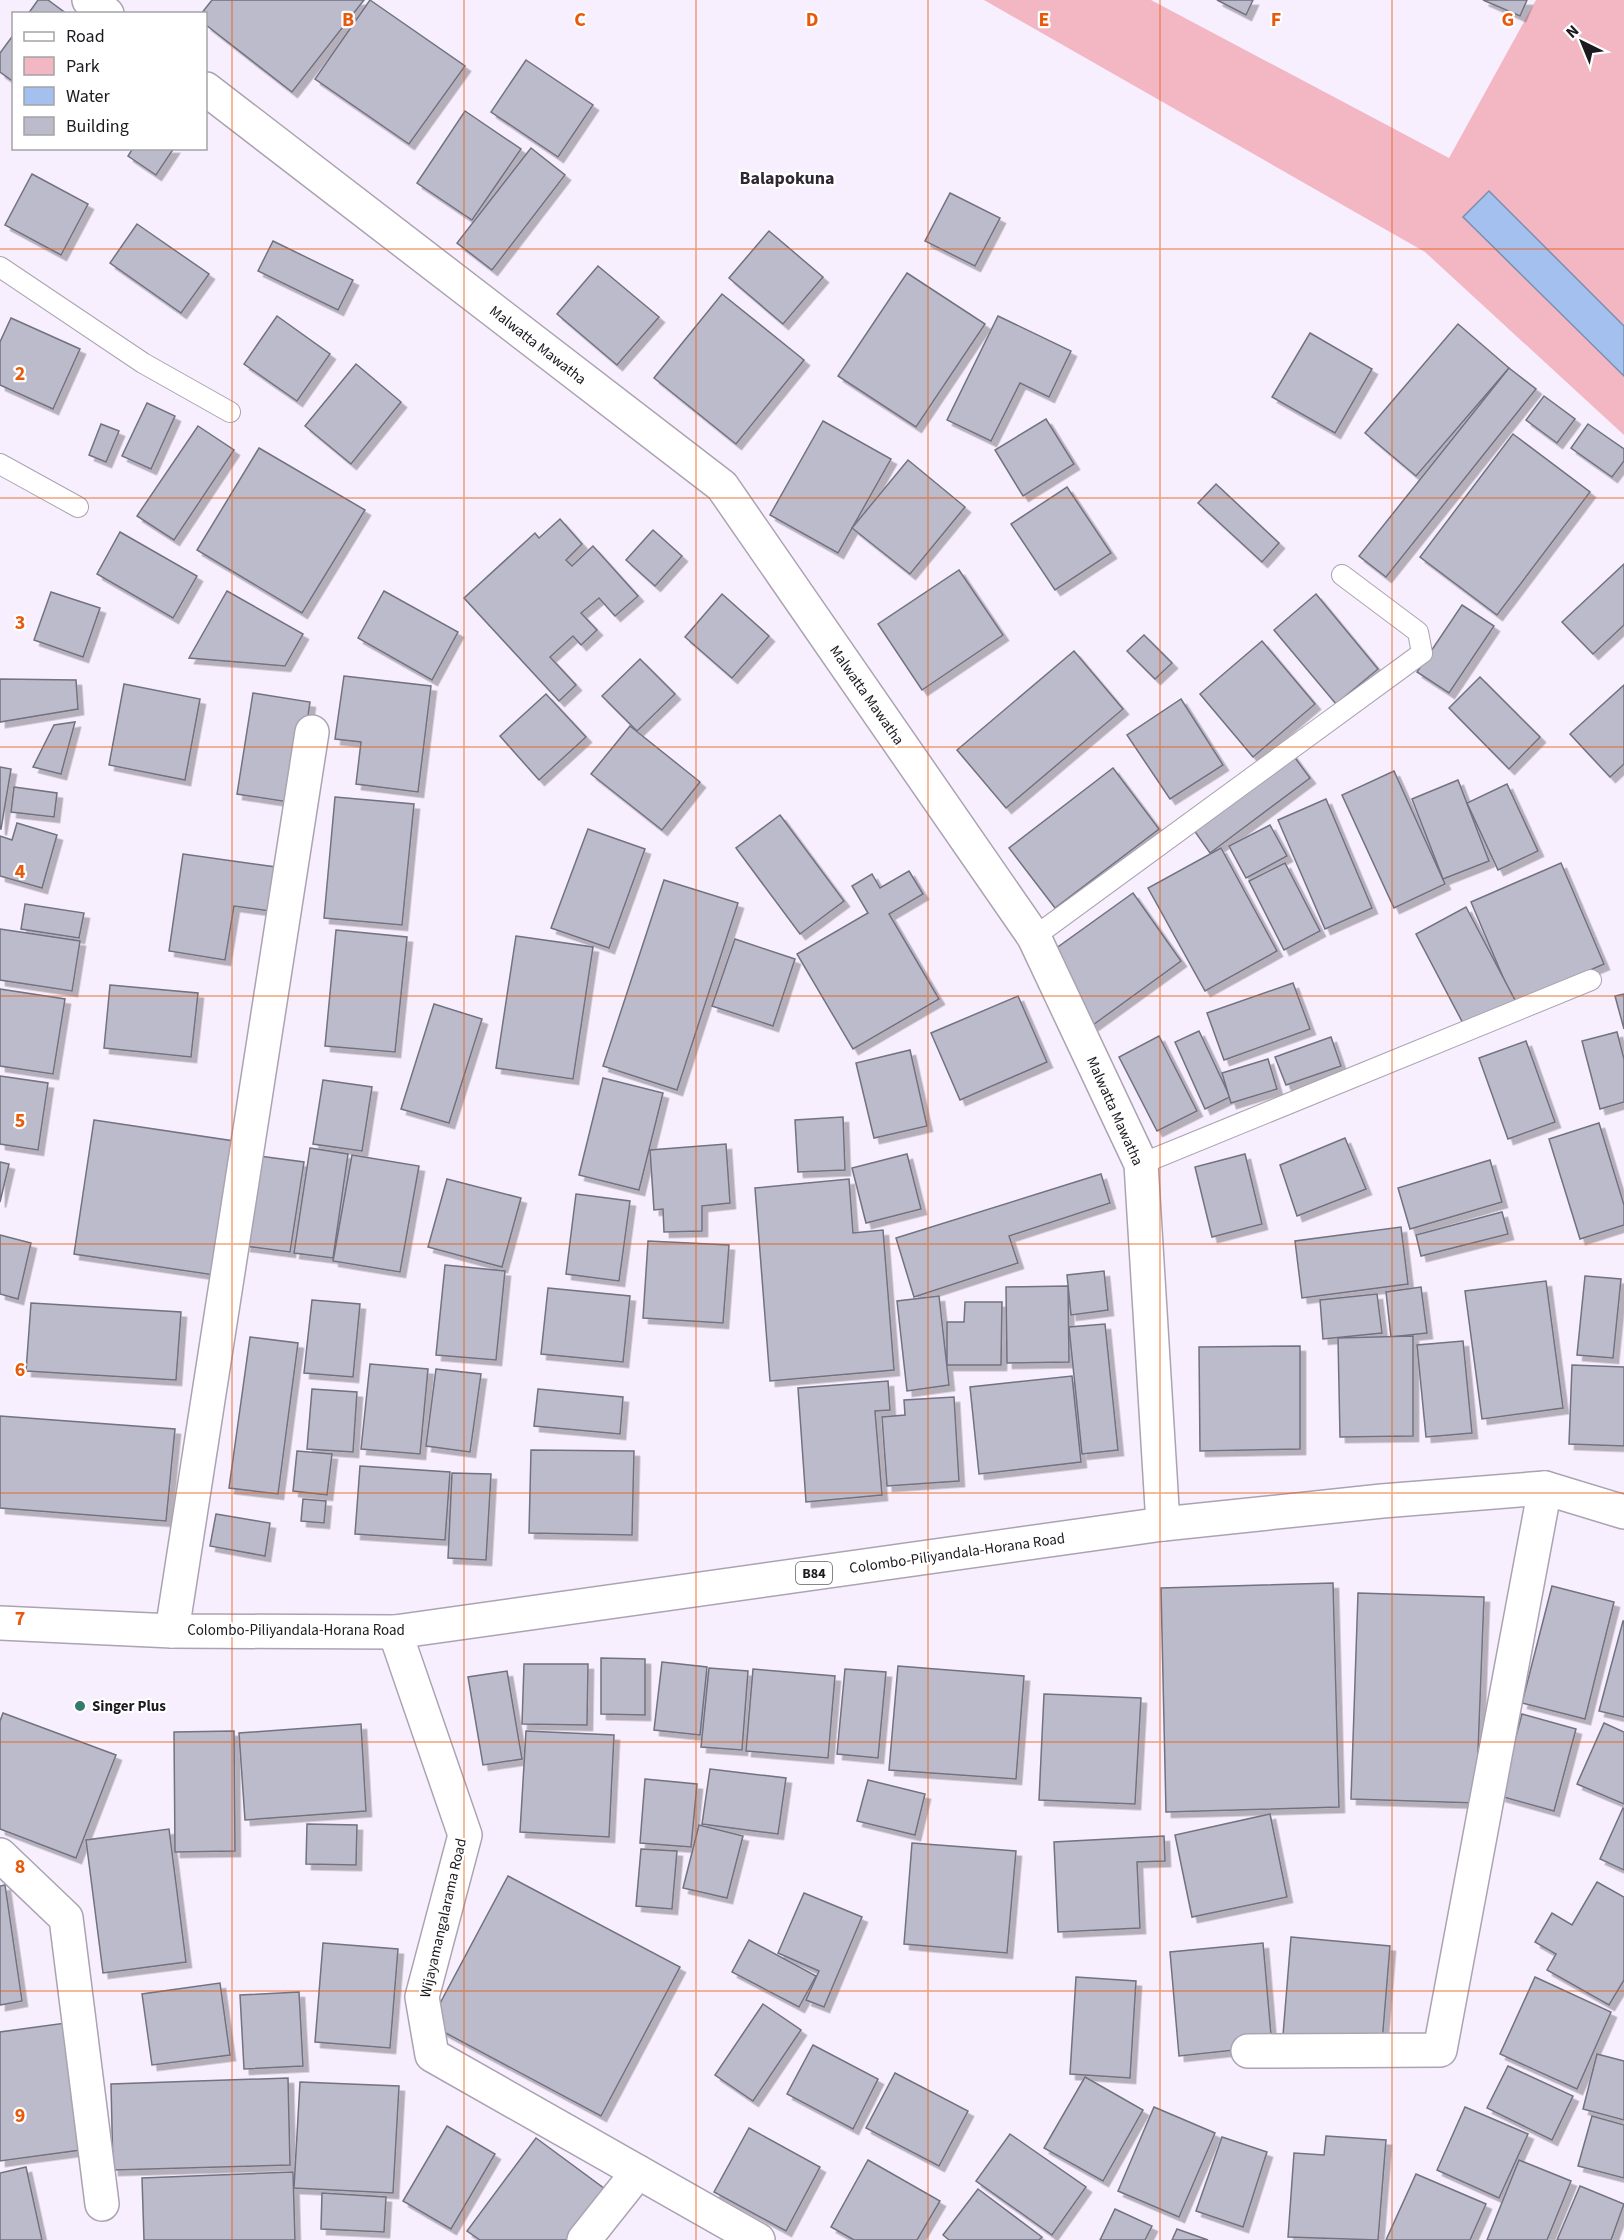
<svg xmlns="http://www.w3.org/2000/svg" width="1624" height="2240" font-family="'Source Sans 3',sans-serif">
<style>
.green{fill:#f3b7c4}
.water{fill:#a3c0ee;stroke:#7a8eb0;stroke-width:1.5}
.building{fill:#bbc;stroke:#727281;stroke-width:1.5;filter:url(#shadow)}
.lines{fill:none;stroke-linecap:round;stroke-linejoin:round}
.service-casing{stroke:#aca3b2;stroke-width:22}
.minor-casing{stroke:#aca3b2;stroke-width:36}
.primary-casing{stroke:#aca3b2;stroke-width:36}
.service{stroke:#fff;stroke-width:20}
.minor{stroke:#fff;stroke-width:33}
.primary{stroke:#fff;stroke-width:33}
.grid{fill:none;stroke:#e8590c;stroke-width:1.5;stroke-opacity:0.55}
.poi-dot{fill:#357a6f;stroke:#fff;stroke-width:2}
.labels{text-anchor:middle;stroke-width:4.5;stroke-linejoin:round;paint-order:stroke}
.shield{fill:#fff;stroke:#605e62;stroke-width:1.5}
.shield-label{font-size:14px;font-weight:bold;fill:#1c191f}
.street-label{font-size:15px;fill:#1c191f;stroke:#fff}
.poi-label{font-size:15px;font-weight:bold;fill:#1c191f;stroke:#fff;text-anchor:start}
.quarter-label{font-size:18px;font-weight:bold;fill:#2f2834;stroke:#fff}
.grid-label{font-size:20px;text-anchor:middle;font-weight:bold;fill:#e8590c;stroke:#fff;stroke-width:4.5;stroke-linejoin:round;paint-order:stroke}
</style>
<defs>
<filter id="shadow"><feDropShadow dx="5.5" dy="5.5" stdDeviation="0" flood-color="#0004"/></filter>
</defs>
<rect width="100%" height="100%" fill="#f7eefe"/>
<polygon class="green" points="984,0 1151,0 1449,158 1536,0 1624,0 1624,435 1425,252"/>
<polygon class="water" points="1489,191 1624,326 1624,376 1463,217"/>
<g class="building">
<polygon points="38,0 48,0 67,14 28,14"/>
<polygon points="212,0 364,0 292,92 206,25 206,14 201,14"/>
<polygon points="370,0 465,66 409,144 315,79"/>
<polygon points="1217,0 1253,0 1246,15"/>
<polygon points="1483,0 1527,0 1520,16"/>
<polygon points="14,34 14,82 0,72 0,53"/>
<polygon points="526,60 593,105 558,157 491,112"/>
<polygon points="465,111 521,149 472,220 417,183"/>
<polygon points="133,148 174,148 156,175 128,156"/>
<polygon points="531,148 565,175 492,270 457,243"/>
<polygon points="32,174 88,204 61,255 5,225"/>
<polygon points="950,193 1000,218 975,266 925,241"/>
<polygon points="137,224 209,274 181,313 110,263"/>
<polygon points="769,231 823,277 783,324 729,278"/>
<polygon points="273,241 353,280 338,310 258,271"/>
<polygon points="598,266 659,317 617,365 557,314"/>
<polygon points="907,273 985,324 916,427 838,376"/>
<polygon points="722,294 804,360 736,444 654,378"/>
<polygon points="277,316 330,354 297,401 244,364"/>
<polygon points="998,316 1071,351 1049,397 1020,383 991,441 947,420"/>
<polygon points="11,318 80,349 53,409 0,385 0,342"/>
<polygon points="1458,324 1509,368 1416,476 1365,433"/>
<polygon points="1310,333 1372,369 1335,433 1272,397"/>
<polygon points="356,364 401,402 351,464 305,426"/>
<polygon points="1509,368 1536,389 1386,577 1359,556"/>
<polygon points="1544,396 1575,419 1557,443 1526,420"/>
<polygon points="147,403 175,416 151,469 122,456"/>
<polygon points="1046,419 1074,464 1023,496 995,450"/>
<polygon points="823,421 891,459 838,553 770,515"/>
<polygon points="101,424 119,431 106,462 89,455"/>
<polygon points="1588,424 1624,449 1624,461 1612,477 1571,448"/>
<polygon points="198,426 234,450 174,540 137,516"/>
<polygon points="1513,434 1590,492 1497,615 1420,557"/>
<polygon points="259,448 365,510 302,613 197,550"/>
<polygon points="908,460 965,507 910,574 852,528"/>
<polygon points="1216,484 1279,543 1262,562 1198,503"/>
<polygon points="1067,487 1111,553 1055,590 1011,524"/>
<polygon points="560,519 582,544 566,560 572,566 593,546 638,596 615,616 599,598 581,613 597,630 581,645 573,636 550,657 576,685 559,701 464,598 535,533 539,538"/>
<polygon points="653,530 682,556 655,586 626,560"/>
<polygon points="120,532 197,576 173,618 97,574"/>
<polygon points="1624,564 1624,625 1593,654 1562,622"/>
<polygon points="959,570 1003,635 922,690 878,624"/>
<polygon points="227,591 303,634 285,666 189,658"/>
<polygon points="384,591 458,632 432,680 358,638"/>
<polygon points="51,592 100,608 83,657 34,640"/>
<polygon points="722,594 769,636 732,678 685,637"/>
<polygon points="1316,594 1378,669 1336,704 1274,630"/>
<polygon points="1462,605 1494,626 1449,693 1417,672"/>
<polygon points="1144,635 1172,663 1155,679 1127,651"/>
<polygon points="1262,641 1315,704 1253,757 1200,694"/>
<polygon points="1074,651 1123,709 1006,808 957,750"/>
<polygon points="640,659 675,694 637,731 602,696"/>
<polygon points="344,676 431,686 418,792 356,784 361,742 335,739"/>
<polygon points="1480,677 1540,737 1509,769 1449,708"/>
<polygon points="0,679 76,680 78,709 0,722"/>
<polygon points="124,684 200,699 185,780 109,765"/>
<polygon points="1624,685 1624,764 1610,777 1570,734"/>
<polygon points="253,693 310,702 295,803 237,794"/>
<polygon points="546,694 586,737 539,780 500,736"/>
<polygon points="1181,699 1223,765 1170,799 1127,735"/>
<polygon points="75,722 61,774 33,767 54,725"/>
<polygon points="630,726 700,782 662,830 591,774"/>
<polygon points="1290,751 1310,778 1210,853 1191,826"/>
<polygon points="0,767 11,769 1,829 0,829"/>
<polygon points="1113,768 1159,829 1055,908 1009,848"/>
<polygon points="1394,771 1445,884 1394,908 1342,795"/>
<polygon points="1458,780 1489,861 1443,879 1412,799"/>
<polygon points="1507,784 1538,851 1498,870 1467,803"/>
<polygon points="14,787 57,793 54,817 11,812"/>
<polygon points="335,797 414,804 402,925 324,918"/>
<polygon points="1326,799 1372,908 1325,929 1278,820"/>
<polygon points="780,815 844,901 800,934 736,848"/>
<polygon points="17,823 57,835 42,888 0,876 0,836 12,840"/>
<polygon points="1270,825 1287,856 1246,878 1229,846"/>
<polygon points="588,829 645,849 609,948 551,928"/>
<polygon points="1221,848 1277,951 1205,991 1148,888"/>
<polygon points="183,854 283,868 277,912 234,906 225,960 169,951"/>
<polygon points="1285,863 1320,931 1284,950 1249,881"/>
<polygon points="1561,863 1604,964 1514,1003 1471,902"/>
<polygon points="909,871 923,894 889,914 939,999 853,1049 797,954 868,913 852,886 872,874 880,888"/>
<polygon points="664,880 738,903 677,1090 603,1066"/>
<polygon points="1133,893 1181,961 1093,1025 1044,957"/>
<polygon points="25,904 84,913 79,938 21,929"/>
<polygon points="1466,907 1516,1002 1466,1029 1416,934"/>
<polygon points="0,929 80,941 72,991 0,980"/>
<polygon points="336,930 407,937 395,1052 325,1046"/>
<polygon points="516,936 593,947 573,1079 496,1068"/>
<polygon points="735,939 795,959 773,1026 712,1006"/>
<polygon points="1293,983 1310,1029 1224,1060 1207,1013"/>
<polygon points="110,985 198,993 191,1057 104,1048"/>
<polygon points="0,989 65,999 53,1074 0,1066"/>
<polygon points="1624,994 1624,1029 1615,996"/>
<polygon points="1018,996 1047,1062 960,1100 931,1033"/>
<polygon points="434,1004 482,1019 449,1123 401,1109"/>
<polygon points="1199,1031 1230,1097 1205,1109 1175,1042"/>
<polygon points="1617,1032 1624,1059 1624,1102 1600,1109 1582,1041"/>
<polygon points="1159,1036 1197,1111 1157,1131 1119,1057"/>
<polygon points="1331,1037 1341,1066 1286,1085 1275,1057"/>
<polygon points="1526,1041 1555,1122 1508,1139 1479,1058"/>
<polygon points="910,1050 927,1126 874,1138 856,1063"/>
<polygon points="1268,1059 1277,1089 1231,1103 1222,1073"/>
<polygon points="0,1076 48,1083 38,1150 0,1144"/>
<polygon points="603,1078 663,1093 639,1190 579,1175"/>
<polygon points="323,1080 372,1087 362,1151 313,1144"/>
<polygon points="843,1117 845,1170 798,1172 795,1120"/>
<polygon points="94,1120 234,1141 214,1275 74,1254"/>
<polygon points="1599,1123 1624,1205 1624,1225 1580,1239 1549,1139"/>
<polygon points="1345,1138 1366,1189 1297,1216 1280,1165"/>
<polygon points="726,1144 730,1203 702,1206 702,1231 664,1232 663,1209 654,1210 650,1150"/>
<polygon points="310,1148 348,1154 333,1258 294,1253"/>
<polygon points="907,1154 921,1209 866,1223 852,1168"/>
<polygon points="1245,1154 1262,1224 1212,1237 1195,1167"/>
<polygon points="352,1155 419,1166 400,1272 333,1261"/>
<polygon points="259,1156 304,1162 290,1252 245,1246"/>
<polygon points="1490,1160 1502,1202 1410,1229 1398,1188"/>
<polygon points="0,1162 9,1164 0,1202"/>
<polygon points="1101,1174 1110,1203 1009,1236 1018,1263 914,1297 896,1238"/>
<polygon points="447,1179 521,1198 502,1267 428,1247"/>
<polygon points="849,1179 853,1233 883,1230 894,1370 770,1381 755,1188"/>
<polygon points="576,1194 630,1201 619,1281 566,1274"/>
<polygon points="1502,1212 1508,1234 1421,1256 1416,1235"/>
<polygon points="1401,1227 1408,1284 1302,1298 1295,1241"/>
<polygon points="0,1235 31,1243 18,1299 0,1294"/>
<polygon points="648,1241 729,1245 723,1323 643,1318"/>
<polygon points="445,1265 505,1271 496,1360 436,1355"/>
<polygon points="1104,1271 1108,1310 1071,1315 1067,1275"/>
<polygon points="1585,1276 1621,1279 1613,1358 1577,1355"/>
<polygon points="1546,1281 1563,1408 1482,1419 1465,1291"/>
<polygon points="1068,1286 1069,1362 1007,1363 1006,1287"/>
<polygon points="1421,1287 1427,1333 1391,1337 1386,1292"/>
<polygon points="548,1288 630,1296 623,1362 541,1354"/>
<polygon points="1377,1294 1382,1333 1323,1339 1320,1300"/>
<polygon points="939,1296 949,1385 907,1391 897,1301"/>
<polygon points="312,1300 360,1304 353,1377 304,1373"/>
<polygon points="965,1302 1002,1302 1001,1365 947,1365 947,1322 964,1322"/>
<polygon points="31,1303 181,1312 176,1380 26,1371"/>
<polygon points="1105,1324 1118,1450 1082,1454 1069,1327"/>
<polygon points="1413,1336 1413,1436 1340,1437 1338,1338"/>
<polygon points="250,1337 298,1343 278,1494 229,1488"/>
<polygon points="1463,1341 1472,1433 1426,1437 1417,1345"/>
<polygon points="1300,1346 1300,1449 1200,1451 1199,1347"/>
<polygon points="370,1364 428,1369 420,1454 361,1449"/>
<polygon points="1572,1365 1624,1367 1624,1446 1569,1444"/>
<polygon points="436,1369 481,1374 470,1452 426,1446"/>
<polygon points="1072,1376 1081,1462 979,1474 970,1387"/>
<polygon points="888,1381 890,1410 875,1411 882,1495 806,1502 798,1388"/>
<polygon points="312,1389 357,1392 353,1452 307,1449"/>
<polygon points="538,1389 623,1397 620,1434 534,1426"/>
<polygon points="954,1397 959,1481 887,1486 882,1417 905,1415 904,1400"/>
<polygon points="0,1416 175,1429 166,1521 0,1508"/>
<polygon points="531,1450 634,1451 632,1535 529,1533"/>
<polygon points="297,1451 332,1454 327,1495 293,1491"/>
<polygon points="360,1466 450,1472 445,1540 355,1534"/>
<polygon points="452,1473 491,1474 486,1560 448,1558"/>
<polygon points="303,1499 326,1501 324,1523 301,1521"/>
<polygon points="216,1514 270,1523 265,1556 210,1546"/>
<polygon points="1333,1583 1339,1807 1166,1812 1161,1588"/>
<polygon points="1552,1586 1614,1602 1585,1719 1522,1703"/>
<polygon points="1358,1593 1484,1597 1476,1803 1351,1799"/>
<polygon points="1623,1621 1624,1621 1624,1717 1599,1711"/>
<polygon points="601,1658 645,1659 645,1715 601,1714"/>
<polygon points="662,1662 707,1667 700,1735 654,1730"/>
<polygon points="524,1664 588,1664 587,1725 522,1724"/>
<polygon points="898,1666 1024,1676 1016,1779 889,1770"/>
<polygon points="709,1668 748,1671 742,1750 701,1747"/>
<polygon points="753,1669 835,1676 828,1758 746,1751"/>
<polygon points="845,1669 886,1672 878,1758 837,1754"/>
<polygon points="507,1671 522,1759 483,1765 468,1677"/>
<polygon points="1044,1694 1141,1698 1135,1804 1039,1800"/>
<polygon points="3,1713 116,1755 76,1858 0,1829 0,1721"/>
<polygon points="1522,1714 1576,1729 1554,1811 1500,1796"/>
<polygon points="1604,1723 1624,1732 1624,1804 1577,1784"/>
<polygon points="361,1724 366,1811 245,1820 239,1733"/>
<polygon points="234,1731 235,1851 175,1852 174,1732"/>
<polygon points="526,1731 614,1735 609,1837 520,1832"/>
<polygon points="710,1769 786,1778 778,1834 702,1824"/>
<polygon points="645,1779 697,1784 691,1847 640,1843"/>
<polygon points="868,1780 925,1794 915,1835 857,1821"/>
<polygon points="1623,1808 1624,1809 1624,1870 1600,1859"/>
<polygon points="1270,1814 1287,1897 1192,1917 1175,1835"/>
<polygon points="307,1824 357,1825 356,1865 306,1864"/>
<polygon points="699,1825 743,1836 727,1898 683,1888"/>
<polygon points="169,1829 186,1962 103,1973 86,1840"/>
<polygon points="1164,1836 1165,1861 1137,1862 1140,1928 1058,1932 1054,1842"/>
<polygon points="912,1843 1016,1851 1007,1953 904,1944"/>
<polygon points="641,1849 677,1851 672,1909 636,1906"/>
<polygon points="508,1876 680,1967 601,2116 429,2024"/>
<polygon points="1597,1882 1624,1897 1624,1980 1609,2005 1547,1970 1556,1954 1535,1942 1552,1913 1572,1925"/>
<polygon points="5,1885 22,2001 0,2005 0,1886"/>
<polygon points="804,1893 862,1917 824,2007 806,2000 819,1971 778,1953"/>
<polygon points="1291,1937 1390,1946 1382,2043 1283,2035"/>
<polygon points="749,1940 816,1976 799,2007 732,1972"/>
<polygon points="323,1943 398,1949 390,2048 315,2042"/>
<polygon points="1263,1943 1272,2046 1179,2056 1170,1952"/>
<polygon points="1076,1977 1136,1981 1130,2078 1070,2074"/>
<polygon points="1535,1977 1611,2012 1577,2089 1500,2054"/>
<polygon points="220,1983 230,2055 152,2065 142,1994"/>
<polygon points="299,1992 303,2066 244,2069 240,1995"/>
<polygon points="763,2004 801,2030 753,2101 715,2075"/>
<polygon points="73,2022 88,2149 0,2161 0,2032"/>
<polygon points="813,2045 878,2079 853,2129 787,2094"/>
<polygon points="1597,2054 1624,2061 1624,2120 1583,2109"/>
<polygon points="1508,2066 1573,2096 1552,2140 1487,2108"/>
<polygon points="895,2073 968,2111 939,2166 866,2128"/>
<polygon points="1085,2077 1143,2110 1103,2181 1044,2148"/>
<polygon points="288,2078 290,2165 113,2170 111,2084"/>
<polygon points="300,2082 399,2086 393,2193 294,2188"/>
<polygon points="1154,2107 1215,2133 1179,2217 1118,2191"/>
<polygon points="1465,2107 1528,2134 1499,2198 1437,2170"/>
<polygon points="1592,2116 1624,2125 1624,2178 1578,2166"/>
<polygon points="447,2126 495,2154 451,2229 403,2201"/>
<polygon points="749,2128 820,2167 786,2231 714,2192"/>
<polygon points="1010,2134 1086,2187 1052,2235 976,2181"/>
<polygon points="1326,2136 1386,2140 1378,2240 1288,2237 1294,2153 1324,2155"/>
<polygon points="1222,2137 1267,2152 1243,2227 1196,2211"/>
<polygon points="536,2138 605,2189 567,2240 480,2240 467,2231"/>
<polygon points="868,2160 940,2201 917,2240 854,2240 831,2227"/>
<polygon points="1519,2160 1571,2181 1547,2240 1487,2240"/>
<polygon points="26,2167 42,2240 0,2240 0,2173"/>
<polygon points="293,2172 295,2240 144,2240 142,2178"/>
<polygon points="1416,2174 1486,2204 1470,2240 1386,2240"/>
<polygon points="1580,2186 1624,2204 1611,2240 1557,2240"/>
<polygon points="978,2189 1042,2237 1039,2240 949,2240 943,2235"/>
<polygon points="322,2193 386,2197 384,2232 321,2229"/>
<polygon points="1115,2209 1152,2226 1145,2240 1100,2240"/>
<polygon points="1177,2229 1208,2240 1172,2240"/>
</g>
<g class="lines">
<defs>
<g id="service">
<polyline points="0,267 143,363 230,412"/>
<polyline points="0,464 78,507"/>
<polyline points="1034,937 1422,653 1418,632 1342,575"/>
<polyline points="1141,1164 1591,980"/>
</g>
<g id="minor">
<polyline points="89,0 107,14"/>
<polyline points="206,89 722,486 1034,937 1141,1164 1163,1524"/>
<polyline points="172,1631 312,732"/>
<polyline points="395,1632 465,1835 422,1997 432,2055 758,2240"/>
<polyline points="0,1855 66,1918 102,2204"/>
<polyline points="1248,2051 1440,2050 1545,1488"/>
<polyline points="584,2240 638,2172"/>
</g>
<polyline id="primary" points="0,1623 172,1631 395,1632 1163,1524 1382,1501 1545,1488 1624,1512"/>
</defs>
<use href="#service" class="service-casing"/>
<use href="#minor" class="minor-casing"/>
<use href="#primary" class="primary-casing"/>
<use href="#service" class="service"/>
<use href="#minor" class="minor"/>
<use href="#primary" class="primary"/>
</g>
<path class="grid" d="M232,0V2240M464,0V2240M696,0V2240M928,0V2240M1160,0V2240M1392,0V2240M0,249H1624M0,498H1624M0,747H1624M0,996H1624M0,1244H1624M0,1493H1624M0,1742H1624M0,1991H1624"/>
<circle class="poi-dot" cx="80" cy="1706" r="6"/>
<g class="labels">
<rect class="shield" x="796" y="1562" width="36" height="22" rx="4.5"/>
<g class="shield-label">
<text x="814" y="1578">B84</text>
</g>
<g class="street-label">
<text transform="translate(538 345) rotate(38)" y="5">Malwatta Mawatha</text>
<text transform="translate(867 695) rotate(55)" y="5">Malwatta Mawatha</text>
<text transform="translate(1115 1111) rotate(66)" y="5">Malwatta Mawatha</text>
<text transform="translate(957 1553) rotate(-8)" y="5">Colombo-Piliyandala-Horana Road</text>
<text x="296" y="1635">Colombo-Piliyandala-Horana Road</text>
<text transform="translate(443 1918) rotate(-77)" y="5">Wijayamangalarama Road</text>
</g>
<g class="poi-label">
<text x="92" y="1711">Singer Plus</text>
</g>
<g class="quarter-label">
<text x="787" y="184">Balapokuna</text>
</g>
</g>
<g class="grid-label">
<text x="348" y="26">B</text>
<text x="580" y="26">C</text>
<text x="812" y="26">D</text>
<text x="1044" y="26">E</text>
<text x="1276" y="26">F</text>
<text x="1508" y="26">G</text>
<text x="20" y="380">2</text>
<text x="20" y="629">3</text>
<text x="20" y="878">4</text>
<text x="20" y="1127">5</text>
<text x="20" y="1376">6</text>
<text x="20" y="1625">7</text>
<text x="20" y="1873">8</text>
<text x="20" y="2122">9</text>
</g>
<rect x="12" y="12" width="195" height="138" fill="#ffffff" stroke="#a4a3a5" stroke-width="1.5"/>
<rect x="24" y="32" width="30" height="9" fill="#ffffff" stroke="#a4a3a5" stroke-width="1.5"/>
<text x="66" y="42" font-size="18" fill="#1c191f">Road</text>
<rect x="24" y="57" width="30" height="18" fill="#f3b7c4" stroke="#a4a3a5" stroke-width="1.5"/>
<text x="66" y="72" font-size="18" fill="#1c191f">Park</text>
<rect x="24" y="87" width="30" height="18" fill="#a3c0ee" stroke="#a4a3a5" stroke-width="1.5"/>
<text x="66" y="102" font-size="18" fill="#1c191f">Water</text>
<rect x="24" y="117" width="30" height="18" fill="#bbbbcc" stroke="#a4a3a5" stroke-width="1.5"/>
<text x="66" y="132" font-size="18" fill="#1c191f">Building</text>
<g transform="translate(1582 42) rotate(317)" stroke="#ffffff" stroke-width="4.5" paint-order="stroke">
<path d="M0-4.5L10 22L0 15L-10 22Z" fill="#1c191f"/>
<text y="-9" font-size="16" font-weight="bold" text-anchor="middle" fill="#1c191f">N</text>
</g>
</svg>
